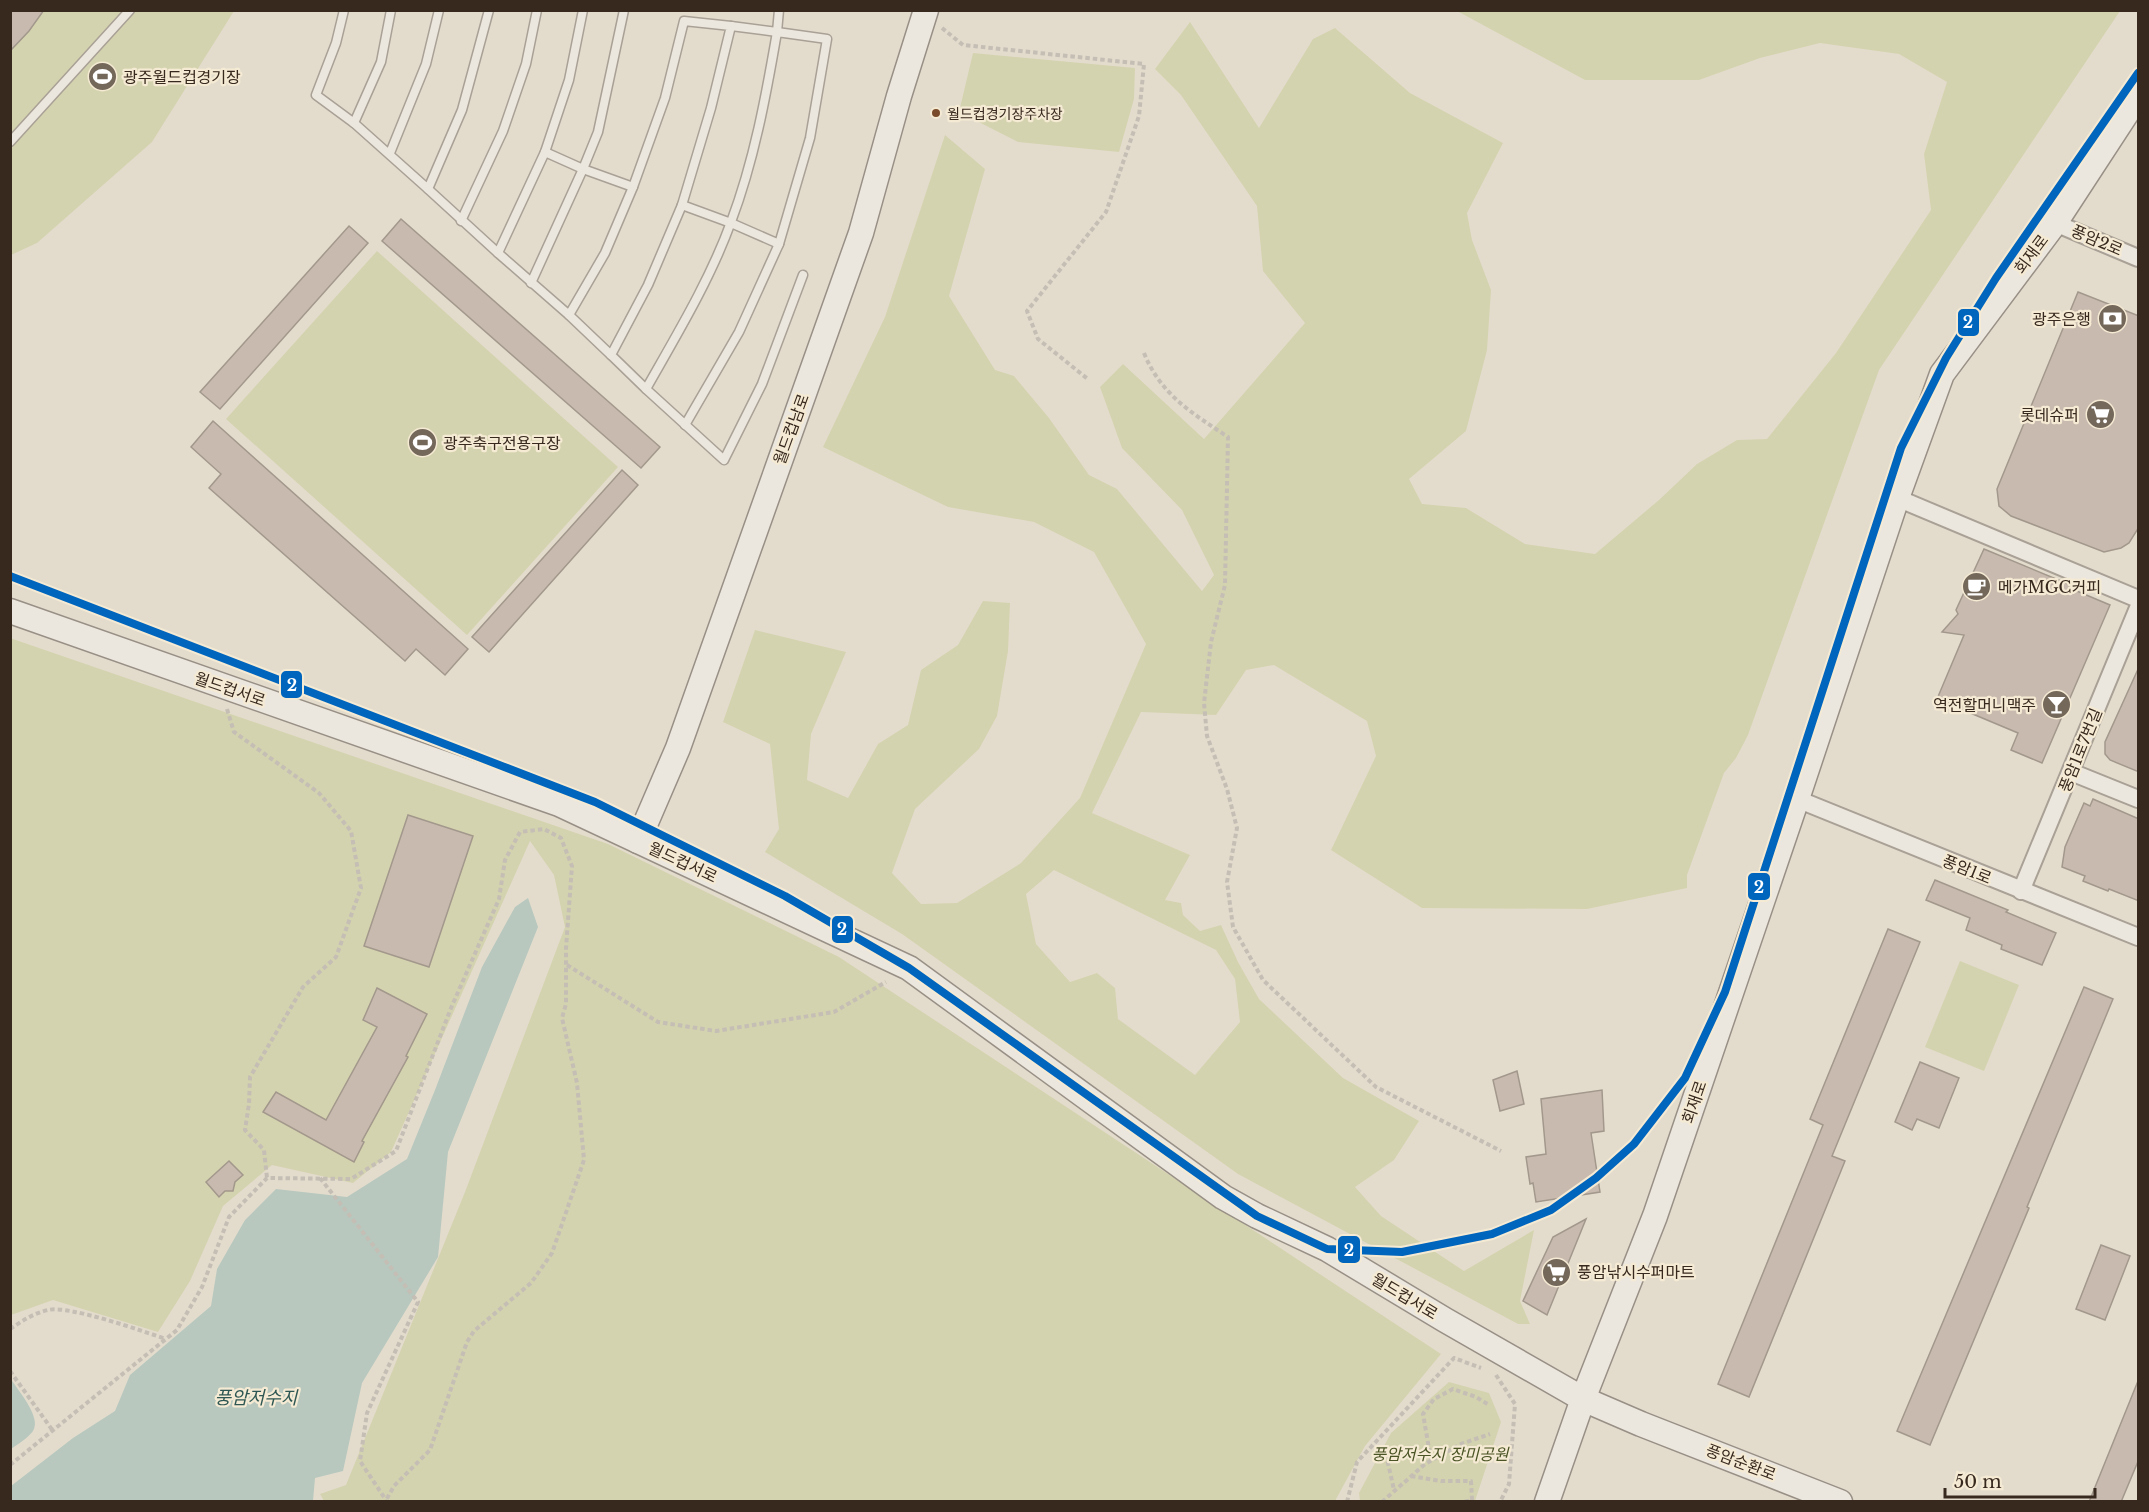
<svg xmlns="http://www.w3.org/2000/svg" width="2149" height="1512" font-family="'Libre Baskerville','Noto Sans KR',serif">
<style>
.green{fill:#d4d3af;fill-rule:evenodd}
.water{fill:#b8c8be}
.building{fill:#c8baae;stroke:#a3988c;stroke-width:1.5}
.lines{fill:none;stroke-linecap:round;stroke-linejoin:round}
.lane-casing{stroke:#a9a196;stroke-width:11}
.street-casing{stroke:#a9a196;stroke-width:20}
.secondary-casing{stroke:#989086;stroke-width:27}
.path{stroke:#c4beb5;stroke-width:4;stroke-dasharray:4.5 3;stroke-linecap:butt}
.lane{stroke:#ece7de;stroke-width:8}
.street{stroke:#ece7de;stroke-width:16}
.secondary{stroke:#ece7de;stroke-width:24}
.rail-1-casing{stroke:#f5ead3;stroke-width:12}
.rail-1{stroke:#0065bd;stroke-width:8}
.bus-dot{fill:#7a4b2a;stroke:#f5ead3;stroke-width:2}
.labels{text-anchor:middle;stroke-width:4.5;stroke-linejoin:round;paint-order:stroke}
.bus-label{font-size:14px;fill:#38291e;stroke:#f5ead3;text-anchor:start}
.poi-label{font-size:16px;fill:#38291e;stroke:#f5ead3;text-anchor:start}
.street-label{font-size:16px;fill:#38291e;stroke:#f5ead3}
.park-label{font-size:16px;font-style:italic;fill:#4a5425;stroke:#f5ead3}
.water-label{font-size:18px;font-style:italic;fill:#2e5753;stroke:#f5ead3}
.line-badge{stroke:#f5ead3;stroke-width:2}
.badge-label{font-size:16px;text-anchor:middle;font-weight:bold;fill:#fff}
</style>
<rect width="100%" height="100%" fill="#e3dccd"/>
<g class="green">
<polygon points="10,11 234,11 152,142 37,243 11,255"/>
<path d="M1457,11H2120L1879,370L1748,735L1736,758L1724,773L1687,875V888L1587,909L1422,908L1331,850L1376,756L1367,721L1274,665L1246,670L1216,715L1141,712L1092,813L1190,855L1165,900L1181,903L1183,915L1200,931L1221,925L1238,962L1259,999L1343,1078L1419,1121L1394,1160L1355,1187L1381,1216L1464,1271L1534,1230L1520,1301L1530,1324H1518L1238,1174L902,934L765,852L779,829L770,744L723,722L755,630L846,652L811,734L807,780L848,798L878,744L908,725L921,670L958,645L983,601L1010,603L1008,651L997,716L979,749L915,809L892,873L921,904L957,903L1021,863L1080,798L1146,644L1094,552L1034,522L948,507L823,447L885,317L945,135L985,169L949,296L995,370L1014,376L1049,418L1089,475L1117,489L1202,591L1214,575L1182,510L1122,448L1100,387L1123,364L1204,439L1305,323L1263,271L1257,206L1181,95L1155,69L1190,22L1259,128L1313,39L1335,28L1410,93L1503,143L1467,213L1472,240L1491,290L1487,350L1466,431L1409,479L1422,504L1466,508L1525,544L1595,554L1659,500L1697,464L1737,440L1767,439L1836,353L1931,210L1924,154L1947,82L1899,54L1820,43L1760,58L1699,80H1585ZM1054,870L1216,950L1235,979L1240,1022L1195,1075L1118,1019L1115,988L1097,973L1070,982L1036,944L1026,894Z"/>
<polygon points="973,53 1135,68 1134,99 1119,152 1018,142 959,112"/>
<polygon points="377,251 618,467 467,635 226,419"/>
<polygon points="10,638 608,844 839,957 1441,1354 1365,1446 1335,1501 324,1501 320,1494 346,1485 465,1192 565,927 554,875 530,841 391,1152 353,1183 272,1165 223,1206 190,1281 158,1332 53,1300 11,1315"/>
<polygon points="1960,961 2019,985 1984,1071 1925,1047"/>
<polygon points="1449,1382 1489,1393 1501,1422 1475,1501 1360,1501 1359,1493 1391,1433"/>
</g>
<g class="water">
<polygon points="528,898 538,927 448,1152 438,1257 362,1383 343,1471 315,1478 313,1501 11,1501 11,1486 73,1438 115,1411 130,1375 211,1306 217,1269 245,1220 276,1189 347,1197 407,1159 435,1090 482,967 515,907"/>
<path d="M11,1379C18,1391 42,1417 33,1431C28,1438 18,1444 11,1449Z"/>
</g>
<g class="building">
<polygon points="10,10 44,10 29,31 10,51"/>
<polygon points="401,219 660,447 641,468 382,241"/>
<polygon points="349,226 368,243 220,409 200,392"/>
<polygon points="2078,292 2139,316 2139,527 2129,543 2121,548 2104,552 2011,516 1999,506 1997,489"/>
<polygon points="213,421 468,649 445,675 416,649 405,661 209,488 221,474 191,447"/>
<polygon points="622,470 638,485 489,652 472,637"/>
<polygon points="1984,549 2073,586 2072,589 2110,605 2042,763 2011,750 2018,733 1937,699 1964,635 1942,632 1958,614 1956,610"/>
<polygon points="2139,667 2139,772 2110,760 2105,754 2105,742"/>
<polygon points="2093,799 2139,819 2139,901 2109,889 2108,891 2083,881 2085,876 2062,867 2065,847 2084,803 2090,806"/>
<polygon points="408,815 473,836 429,967 364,946"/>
<polygon points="1935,880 2008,910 2006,912 2056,933 2042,965 2001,949 2002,945 1966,930 1970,918 1926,900"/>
<polygon points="1888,929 1920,942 1832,1156 1845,1161 1749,1397 1718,1384 1823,1125 1810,1119"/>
<polygon points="2084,987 2113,999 2027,1207 2029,1208 1930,1445 1897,1431"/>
<polygon points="377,988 427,1014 406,1056 408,1057 362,1141 364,1142 354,1162 263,1112 276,1092 326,1120 377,1027 363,1020"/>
<polygon points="1920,1062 1959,1078 1939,1128 1917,1119 1912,1130 1895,1122"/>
<polygon points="1517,1071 1524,1104 1500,1111 1493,1080"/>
<polygon points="1602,1090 1604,1131 1591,1133 1600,1192 1536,1202 1533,1183 1530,1184 1526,1157 1546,1154 1541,1099"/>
<polygon points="229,1161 243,1175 235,1182 233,1191 225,1191 219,1197 206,1182"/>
<polygon points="1586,1219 1547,1315 1523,1301 1553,1237"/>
<polygon points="2101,1245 2130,1256 2105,1320 2076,1309"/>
<polygon points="2138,1381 2139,1459 2121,1502 2089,1502"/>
</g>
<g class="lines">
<defs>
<g id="lane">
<polyline points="344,10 336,43 316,95 354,123 428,189 462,110 489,10"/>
<path d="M583,10L569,80L545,152L498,253L569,315L605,253L633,187L665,98L684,21L731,26L711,108L682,205L648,285L611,355L646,389C676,336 710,280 731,222C754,161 766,96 777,32L827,39L810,138L779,244L739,332L685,425"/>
<polyline points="731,26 777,32 779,10"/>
<polyline points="354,123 381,62 391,10"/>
<polyline points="10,142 130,10"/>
<polyline points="545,152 583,169 633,187"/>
<polyline points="390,153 426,64 439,10"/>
<polyline points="428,189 498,253"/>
<polyline points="682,205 731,223 779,244"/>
<polyline points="461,221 503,131 526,64 537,10"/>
<polyline points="531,283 583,169 598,132 624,10"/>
<polyline points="569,315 611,355"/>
<polyline points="646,389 724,460 762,384 803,275"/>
</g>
<g id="street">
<polyline points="2055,223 2138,258"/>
<polyline points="1897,498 2138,599"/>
<polyline points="2071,772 2138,799"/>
<polyline points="1797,799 2138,937"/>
<polyline points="2021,891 2138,608"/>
</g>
<g id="secondary">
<polyline points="10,611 559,804 909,968 1223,1197 1257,1216 1327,1249 1445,1320 1583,1399 1641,1424 1840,1502"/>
<polyline points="638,841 678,748 861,233 899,96 926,10"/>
<polyline points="1547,1502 1583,1399 1655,1216 1797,799 1897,498 1942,374 2055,223 2138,96"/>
</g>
</defs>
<use href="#lane" class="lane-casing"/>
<use href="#street" class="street-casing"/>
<use href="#secondary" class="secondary-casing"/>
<g class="path">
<polyline points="942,28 963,45 1144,64 1139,116 1106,212 1027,311 1038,339 1089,380"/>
<path d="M1144,353C1161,395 1192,413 1228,437L1225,585L1211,642L1204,703L1207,736L1227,789L1237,828L1227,882L1233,927L1263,980L1376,1087L1501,1151"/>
<polyline points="227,709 234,732 319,793 351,831 361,888 336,957 303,987 250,1077 249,1104 245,1130 264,1150 267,1178"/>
<polyline points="567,965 658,1022 716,1031 834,1012 886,982"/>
<polyline points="320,1178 418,1302 367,1413 360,1461 386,1500"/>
<path d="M10,1329C22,1321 34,1313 48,1310C69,1305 142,1331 166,1339"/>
<polyline points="10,1371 53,1431"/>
<polyline points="1496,1375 1515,1404 1509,1484 1500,1502"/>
<polyline points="1386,1454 1394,1490"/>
<polyline points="1431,1460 1423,1414 1434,1399 1453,1389 1476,1397 1489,1405"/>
<polyline points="10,1465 177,1330 202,1287 229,1217 267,1178 351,1179 396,1151 451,1008 499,899 505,860 520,832 544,829 561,838 572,866 566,948 566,1004 562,1018 577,1083 584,1160 552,1253 531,1283 474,1331 467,1342 430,1450 394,1486 385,1502"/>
<polyline points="1411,1476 1441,1481 1471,1481 1472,1500 1463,1502"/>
<polyline points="1347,1502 1357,1462 1454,1358 1481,1368"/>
<polyline points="1382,1502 1425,1464 1461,1444 1490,1434"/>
</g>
<use href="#lane" class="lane"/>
<use href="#street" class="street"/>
<use href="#secondary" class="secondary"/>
<defs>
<polyline id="rail-1" points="10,576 595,802 785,896 909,968 1257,1216 1327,1249 1402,1252 1492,1234 1551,1210 1596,1178 1634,1144 1685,1078 1725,992 1901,448 1946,358 1996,278 2138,73"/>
</defs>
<use href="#rail-1" class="rail-1-casing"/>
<use href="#rail-1" class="rail-1"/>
</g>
<defs>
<symbol id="stadium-disc" viewBox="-11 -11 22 22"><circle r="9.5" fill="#74685b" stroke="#f5ead3"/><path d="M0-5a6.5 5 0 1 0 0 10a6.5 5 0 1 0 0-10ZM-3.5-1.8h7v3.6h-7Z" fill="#fff"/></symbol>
<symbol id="bank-disc" viewBox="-11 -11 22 22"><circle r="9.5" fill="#74685b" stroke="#f5ead3"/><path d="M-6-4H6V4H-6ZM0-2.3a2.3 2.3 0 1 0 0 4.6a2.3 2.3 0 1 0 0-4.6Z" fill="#fff"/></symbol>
<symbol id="supermarket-disc" viewBox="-11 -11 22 22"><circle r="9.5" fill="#74685b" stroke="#f5ead3"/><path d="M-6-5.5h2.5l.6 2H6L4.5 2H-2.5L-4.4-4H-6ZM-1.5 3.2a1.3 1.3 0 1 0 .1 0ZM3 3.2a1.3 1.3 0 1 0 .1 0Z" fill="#fff"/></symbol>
<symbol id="cafe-disc" viewBox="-11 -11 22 22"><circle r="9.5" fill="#74685b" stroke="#f5ead3"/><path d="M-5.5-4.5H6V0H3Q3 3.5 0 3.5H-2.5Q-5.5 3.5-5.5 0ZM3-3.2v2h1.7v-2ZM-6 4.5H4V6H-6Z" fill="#fff"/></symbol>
<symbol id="bar-disc" viewBox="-11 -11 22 22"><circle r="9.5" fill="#74685b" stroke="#f5ead3"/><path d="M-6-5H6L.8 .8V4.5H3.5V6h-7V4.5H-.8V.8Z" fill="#fff"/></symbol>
</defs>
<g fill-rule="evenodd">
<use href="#stadium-disc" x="86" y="60" width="33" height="33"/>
<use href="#bank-disc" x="2096" y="302" width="33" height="33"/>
<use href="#supermarket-disc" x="2084" y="398" width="33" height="33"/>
<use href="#stadium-disc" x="406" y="426" width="33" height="33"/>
<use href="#cafe-disc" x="1960" y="570" width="33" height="33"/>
<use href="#bar-disc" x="2040" y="688" width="33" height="33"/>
<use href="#supermarket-disc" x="1540" y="1256" width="33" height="33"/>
</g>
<circle class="bus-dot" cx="936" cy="113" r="5"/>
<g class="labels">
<g class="bus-label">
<text x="947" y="119">월드컵경기장주차장</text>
</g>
<g class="poi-label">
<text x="123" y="83">광주월드컵경기장</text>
<text x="2091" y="325" text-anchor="end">광주은행</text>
<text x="2079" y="421" text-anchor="end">롯데슈퍼</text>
<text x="443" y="449">광주축구전용구장</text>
<text x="1998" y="593">메가MGC커피</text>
<text x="2036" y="711" text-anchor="end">역전할머니맥주</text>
<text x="1577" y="1278">풍암낚시수퍼마트</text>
</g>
<g class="street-label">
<text transform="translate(2097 240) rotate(23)" y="6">풍암2로</text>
<text transform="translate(2031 254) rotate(-53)" y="6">회재로</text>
<text transform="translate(791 429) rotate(-70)" y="6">월드컵남로</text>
<text transform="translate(230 689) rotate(19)" y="6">월드컵서로</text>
<text transform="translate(2080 750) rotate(-68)" y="6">풍암1로7번길</text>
<text transform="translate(683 862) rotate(25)" y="6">월드컵서로</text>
<text transform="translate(1967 869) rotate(22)" y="6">풍암1로</text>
<text transform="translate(1694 1102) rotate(-71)" y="6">회재로</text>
<text transform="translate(1405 1296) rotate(31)" y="6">월드컵서로</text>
<text transform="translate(1741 1462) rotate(21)" y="6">풍암순환로</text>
</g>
<g class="park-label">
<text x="1440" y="1460">풍암저수지 장미공원</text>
</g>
<g class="water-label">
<text x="256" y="1404">풍암저수지</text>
</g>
</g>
<g class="line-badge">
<rect x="1957" y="308" width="23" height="29" rx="6" fill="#0065bd"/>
<rect x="280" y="670" width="23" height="29" rx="6" fill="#0065bd"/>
<rect x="1747" y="872" width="24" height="29" rx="6" fill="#0065bd"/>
<rect x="831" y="915" width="23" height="29" rx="6" fill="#0065bd"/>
<rect x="1337" y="1235" width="24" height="29" rx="6" fill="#0065bd"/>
</g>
<g class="badge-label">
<text x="1968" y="328">2</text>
<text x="292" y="691">2</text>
<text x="1759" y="893">2</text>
<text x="842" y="935">2</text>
<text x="1349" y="1256">2</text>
</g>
<rect width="2149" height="1512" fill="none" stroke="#38291e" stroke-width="24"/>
<path d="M1945 1488v9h150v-9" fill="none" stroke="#38291e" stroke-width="3"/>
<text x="1954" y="1488" font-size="18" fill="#38291e" stroke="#f5ead3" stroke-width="4.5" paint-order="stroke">50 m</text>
</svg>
